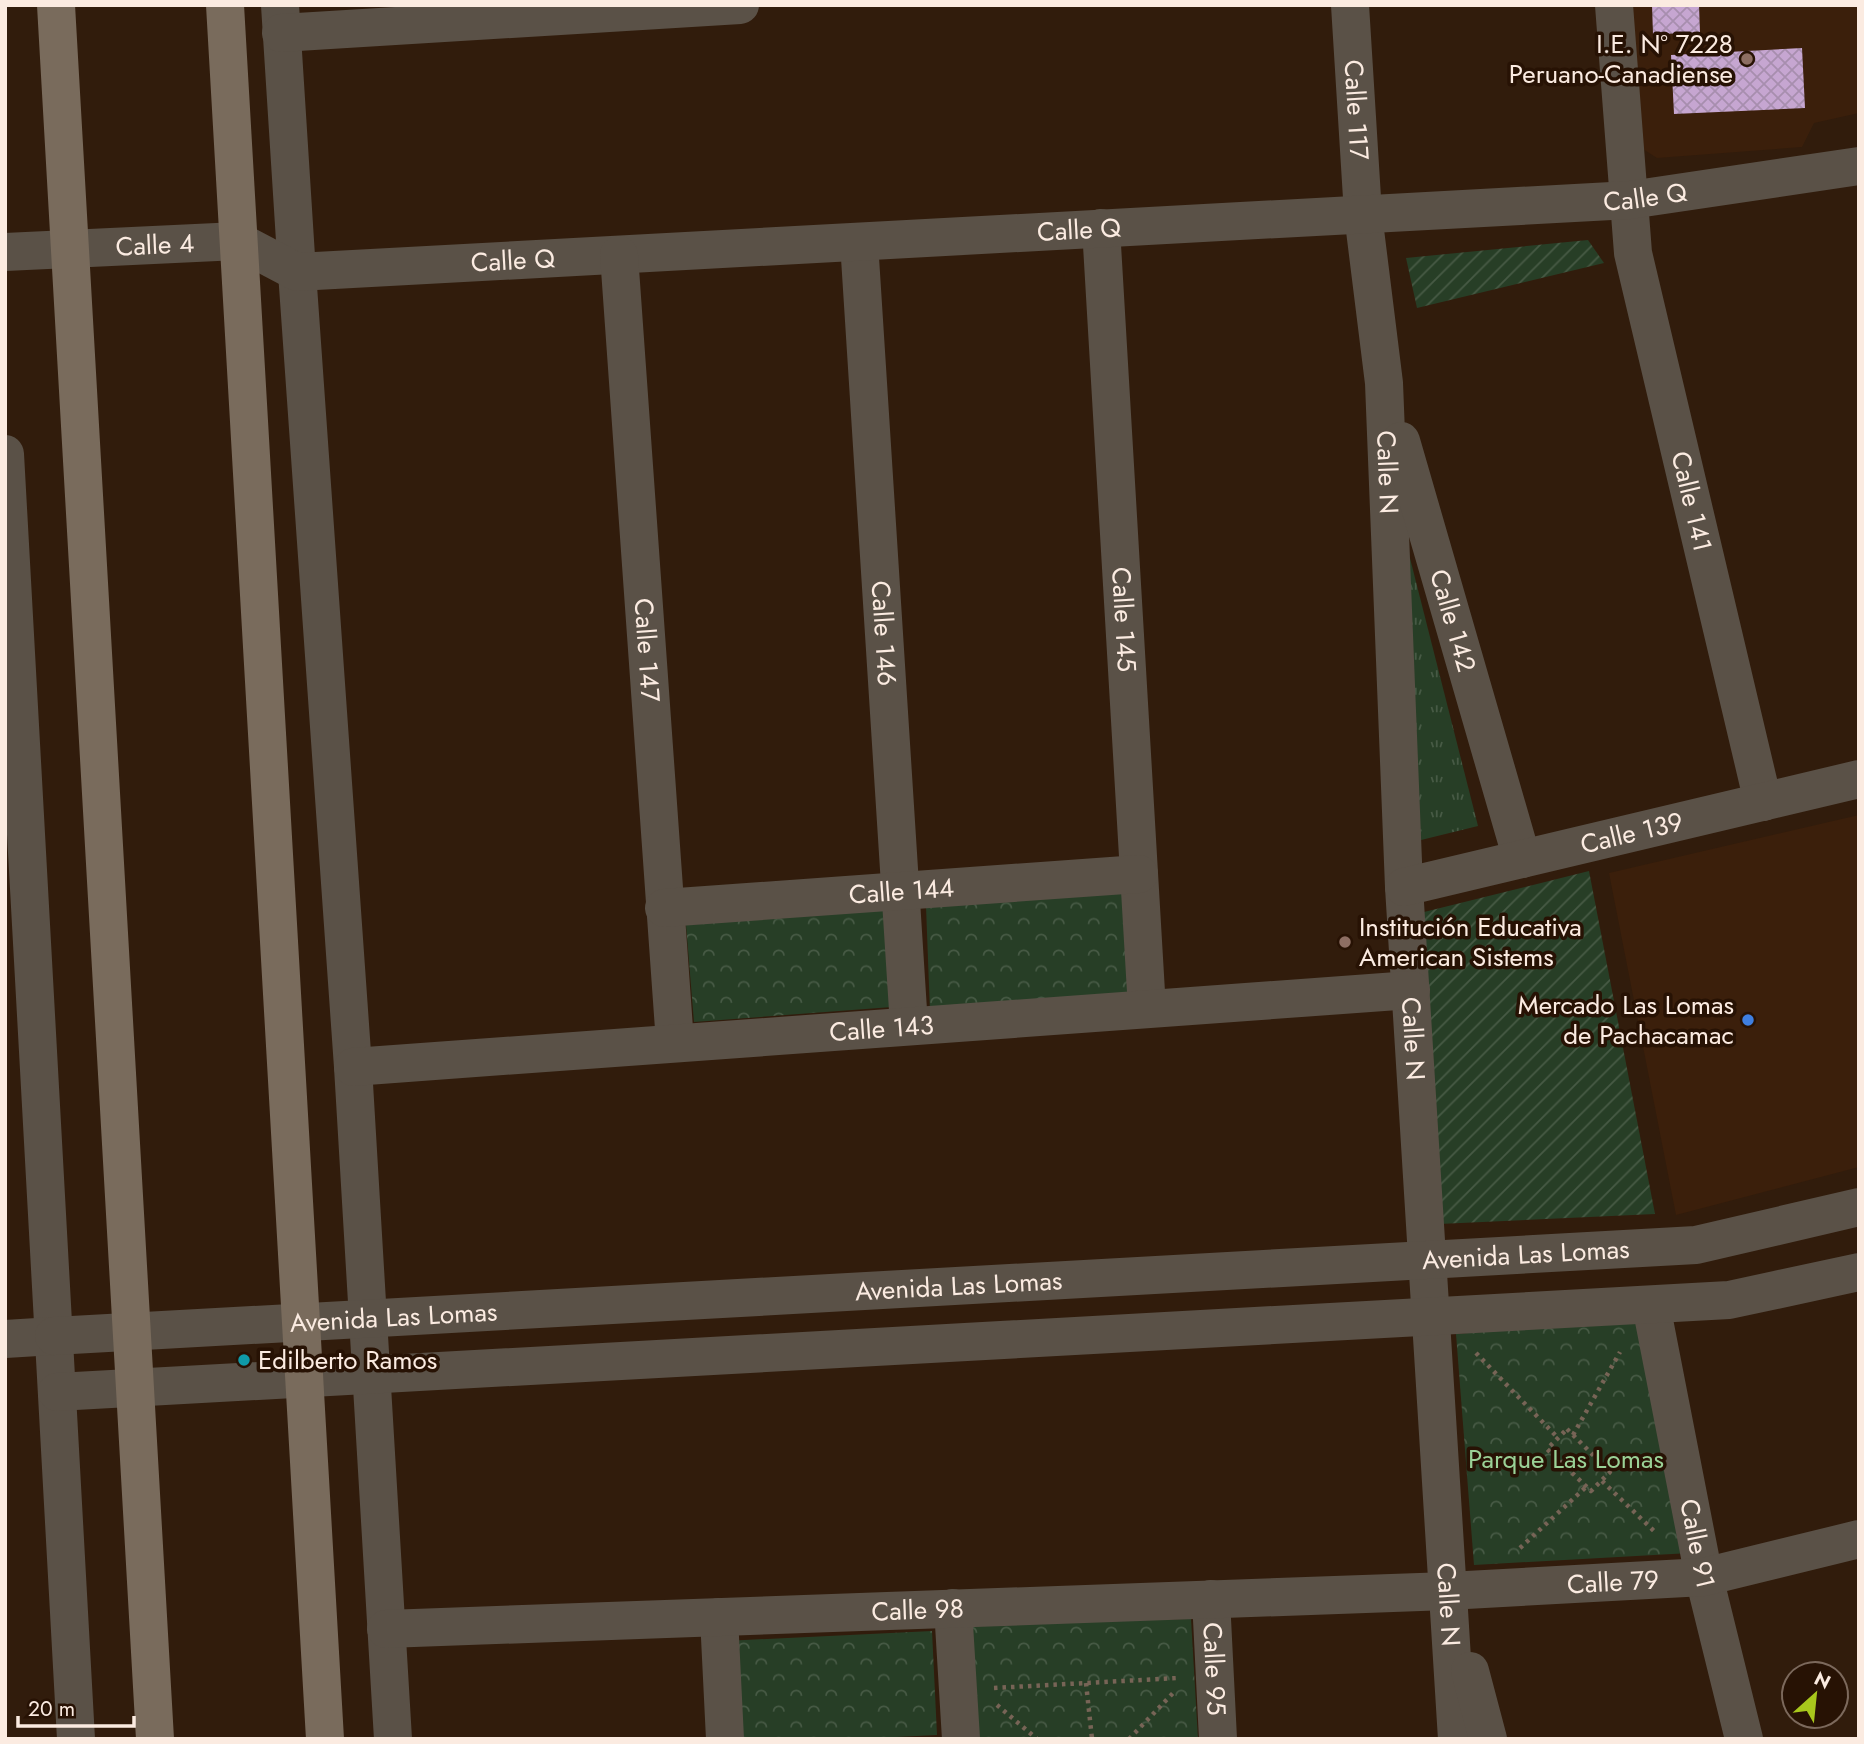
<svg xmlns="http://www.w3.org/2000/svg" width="1864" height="1744" font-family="Jost,sans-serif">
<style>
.built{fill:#3b1f0b}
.grass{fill:url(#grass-tufts)}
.park{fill:url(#park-crowns)}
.garden{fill:url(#garden-furrows)}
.building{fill:url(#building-cross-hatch)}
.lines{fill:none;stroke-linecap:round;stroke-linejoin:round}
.path{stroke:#776456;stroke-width:4.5;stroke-dasharray:3.5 5;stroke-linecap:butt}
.minor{stroke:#5a5147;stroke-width:38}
.tertiary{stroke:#5a5147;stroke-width:38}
.secondary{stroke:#796b5c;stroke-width:38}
.education-dot{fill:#8d6e63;stroke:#271204;stroke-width:2.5}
.shop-dot{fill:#3f7fe0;stroke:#271204;stroke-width:2.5}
.culture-dot{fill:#0f9aa8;stroke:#271204;stroke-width:2.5}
.labels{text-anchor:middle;stroke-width:7;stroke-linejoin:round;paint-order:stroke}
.poi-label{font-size:26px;fill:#fbebe1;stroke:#271204;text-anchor:end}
.street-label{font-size:26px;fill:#fbebe1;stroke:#271204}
.park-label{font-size:26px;fill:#9ad196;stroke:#271204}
</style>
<defs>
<pattern id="grass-tufts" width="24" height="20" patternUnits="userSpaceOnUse" patternTransform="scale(1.75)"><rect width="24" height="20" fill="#273e26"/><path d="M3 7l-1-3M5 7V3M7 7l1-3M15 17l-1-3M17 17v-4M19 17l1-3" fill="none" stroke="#475a45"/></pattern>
<pattern id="park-crowns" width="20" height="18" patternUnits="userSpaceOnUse" patternTransform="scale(1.75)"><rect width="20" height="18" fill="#273e26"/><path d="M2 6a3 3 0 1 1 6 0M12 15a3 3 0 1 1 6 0" fill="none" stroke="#475a45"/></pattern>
<pattern id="garden-furrows" width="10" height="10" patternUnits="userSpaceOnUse" patternTransform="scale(1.75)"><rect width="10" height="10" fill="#273e26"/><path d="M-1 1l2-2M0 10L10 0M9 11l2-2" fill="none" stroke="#475a45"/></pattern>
<pattern id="building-cross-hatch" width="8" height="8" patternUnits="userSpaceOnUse" patternTransform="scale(1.75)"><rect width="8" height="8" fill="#c6a6d1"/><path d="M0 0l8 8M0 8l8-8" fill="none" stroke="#a78eae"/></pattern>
</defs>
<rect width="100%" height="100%" fill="#311c0c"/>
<g class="built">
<polygon points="1631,5 1859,5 1859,113 1814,123 1802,147 1657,158 1640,147"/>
<polygon points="1859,815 1859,1167 1676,1215 1609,873"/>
</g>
<polygon class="grass" points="1398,511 1478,826 1417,841"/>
<g class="park">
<polygon points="1126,893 1130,1001 930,1012 926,906"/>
<polygon points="885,910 892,1007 694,1022 686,925"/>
<polygon points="1637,1320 1690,1553 1474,1565 1456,1334"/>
<polygon points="1191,1619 1198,1739 975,1739 967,1623"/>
<polygon points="932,1631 937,1735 855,1739 730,1739 725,1641"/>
</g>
<g class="garden">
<polygon points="1588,240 1604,263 1417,308 1406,258"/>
<polygon points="1589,871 1655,1214 1439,1224 1424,912"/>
</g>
<g class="building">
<polygon points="1652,5 1699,5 1700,33 1653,34"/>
<polygon points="1802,48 1805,108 1674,114 1671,55"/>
</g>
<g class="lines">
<g class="path">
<polyline points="1476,1353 1558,1438"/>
<polygon points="1567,1429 1610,1472 1591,1491 1547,1449"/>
<polyline points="1573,1435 1620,1352"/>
<polyline points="1602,1481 1654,1531"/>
<polyline points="1520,1548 1586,1487"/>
<polyline points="1086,1683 1092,1739"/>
<polyline points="994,1688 1178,1678"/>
<polyline points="997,1705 1037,1739"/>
<polyline points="1129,1739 1176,1690"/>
</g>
<g class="minor">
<polyline points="280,5 297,272 353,1067 393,1739"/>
<path id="s1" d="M1350,5L1363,214L1384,383L1404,887L1457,1739"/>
<path id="s2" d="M1614,5L1633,253L1763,802"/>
<polyline points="281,33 740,5"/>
<path id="s3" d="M1101,228L1147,1009"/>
<path id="s4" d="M859,242L909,1026"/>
<path id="s5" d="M5,252L238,241L297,272L1630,200L1859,166"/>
<path id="s6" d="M619,255L675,1043"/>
<path id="s7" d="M1401,441L1522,859"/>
<polyline points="5,454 76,1739"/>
<path id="s8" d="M1404,887L1859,779"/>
<path id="s9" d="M664,908L1139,874"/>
<path id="s10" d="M353,1067L1411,990"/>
<path id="s11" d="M1651,1305L1704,1577L1744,1739"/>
<polyline points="5,1339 54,1336"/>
<path id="s12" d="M1211,1599L1218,1739"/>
<polyline points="953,1608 961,1739"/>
<polyline points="719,1617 725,1739"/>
<path id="s13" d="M386,1629L1448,1591L1704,1577L1859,1539"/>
<polyline points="1470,1671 1488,1739"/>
</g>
<g class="tertiary">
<path id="s14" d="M54,1336L1696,1245L1859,1207"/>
<polyline points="57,1392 1729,1300 1859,1272"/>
</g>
<g class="secondary">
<polyline points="56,5 155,1739"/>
<polyline points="225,5 325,1739"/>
</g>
</g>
<g class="education-dot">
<circle cx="1747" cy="59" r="7"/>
<circle cx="1345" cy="942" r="7"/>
</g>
<circle class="shop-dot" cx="1748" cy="1020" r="7"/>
<circle class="culture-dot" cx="244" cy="1360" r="7"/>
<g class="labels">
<g class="poi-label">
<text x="1733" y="53">I.E. N° 7228<tspan x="1733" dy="30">Peruano-Canadiense</tspan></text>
<text x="1359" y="936" text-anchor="start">Institución Educativa<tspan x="1359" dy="30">American Sistems</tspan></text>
<text x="1734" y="1014">Mercado Las Lomas<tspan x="1734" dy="30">de Pachacamac</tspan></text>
<text x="258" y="1369" text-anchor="start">Edilberto Ramos</text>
</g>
<g class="street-label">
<text dy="9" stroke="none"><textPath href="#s1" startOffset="105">Calle 117</textPath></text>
<text dy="9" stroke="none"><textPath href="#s5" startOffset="1650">Calle Q</textPath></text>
<text dy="9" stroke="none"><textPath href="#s5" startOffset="1083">Calle Q</textPath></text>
<text dy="9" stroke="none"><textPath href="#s5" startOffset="150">Calle 4</textPath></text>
<text dy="9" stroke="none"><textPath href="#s5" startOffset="516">Calle Q</textPath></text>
<text dy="9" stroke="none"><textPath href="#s1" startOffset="469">Calle N</textPath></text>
<text dy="9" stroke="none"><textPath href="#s2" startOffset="504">Calle 141</textPath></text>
<text dy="9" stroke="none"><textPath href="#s3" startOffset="392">Calle 145</textPath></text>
<text dy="9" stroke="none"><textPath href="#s7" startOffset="187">Calle 142</textPath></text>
<text dy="9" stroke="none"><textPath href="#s4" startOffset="392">Calle 146</textPath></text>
<text dy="9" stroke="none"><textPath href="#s6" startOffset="396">Calle 147</textPath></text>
<text dy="9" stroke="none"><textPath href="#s8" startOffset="234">Calle 139</textPath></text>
<text dy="9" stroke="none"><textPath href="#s9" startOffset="238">Calle 144</textPath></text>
<text dy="9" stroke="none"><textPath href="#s10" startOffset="530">Calle 143</textPath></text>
<text dy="9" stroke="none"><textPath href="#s1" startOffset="1036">Calle N</textPath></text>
<text dy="9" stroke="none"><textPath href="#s14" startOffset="1474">Avenida Las Lomas</textPath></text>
<text dy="9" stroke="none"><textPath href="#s14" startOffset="906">Avenida Las Lomas</textPath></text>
<text dy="9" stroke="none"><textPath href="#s14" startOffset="340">Avenida Las Lomas</textPath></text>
<text dy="9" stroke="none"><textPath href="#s11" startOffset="243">Calle 91</textPath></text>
<text dy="9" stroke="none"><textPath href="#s13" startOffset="1228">Calle 79</textPath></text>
<text dy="9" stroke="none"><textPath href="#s1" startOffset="1603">Calle N</textPath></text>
<text dy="9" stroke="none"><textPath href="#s13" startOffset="532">Calle 98</textPath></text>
<text dy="9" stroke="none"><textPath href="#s12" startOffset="70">Calle 95</textPath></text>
</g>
<g class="park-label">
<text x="1566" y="1468">Parque Las Lomas</text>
</g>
</g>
<rect width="1864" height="1744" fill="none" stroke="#fbebe1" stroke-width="14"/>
<g transform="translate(1815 1695) rotate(27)"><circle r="33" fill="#271204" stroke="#7c695c" stroke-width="2"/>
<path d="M0-5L12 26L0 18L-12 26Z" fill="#a8c71c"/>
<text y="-10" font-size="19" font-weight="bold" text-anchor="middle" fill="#fbebe1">N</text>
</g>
<path d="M18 1716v10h116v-10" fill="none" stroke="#fbebe1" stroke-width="3.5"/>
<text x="28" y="1716" font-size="21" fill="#fbebe1" stroke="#271204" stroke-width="5" paint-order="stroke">20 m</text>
</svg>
